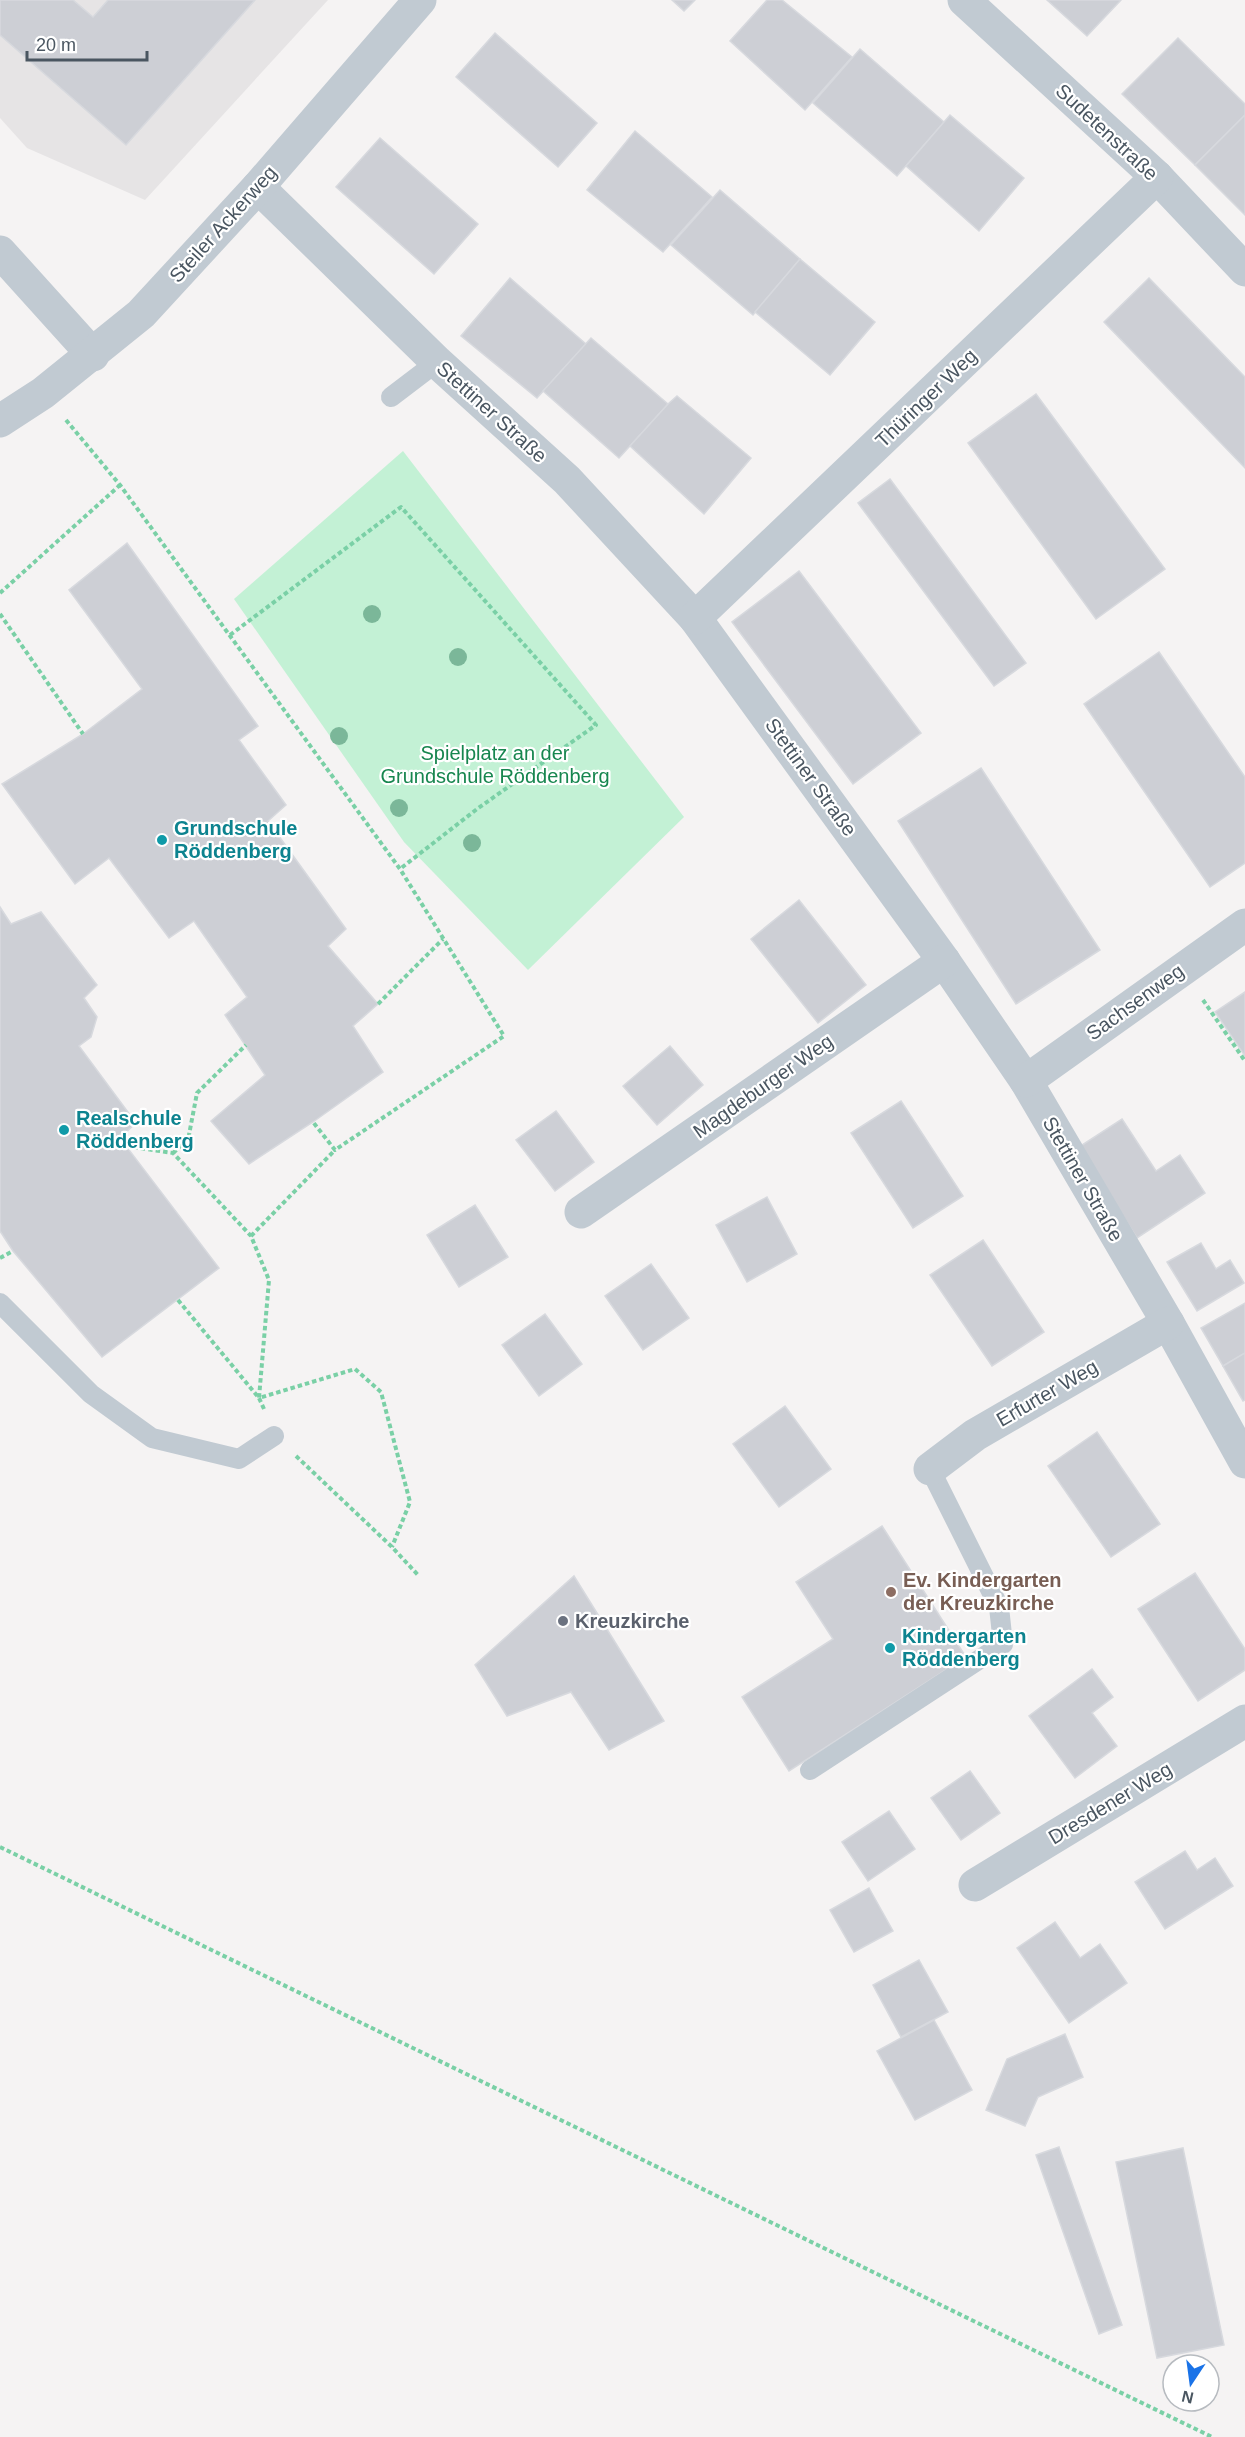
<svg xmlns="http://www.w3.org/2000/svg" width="1245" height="2437" font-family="Arial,sans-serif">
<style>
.education{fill:#e6e4e5}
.green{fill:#c3f1d5}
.building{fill:#cdcfd5;stroke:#d7d9de;stroke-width:1.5}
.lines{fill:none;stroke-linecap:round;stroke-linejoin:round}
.path{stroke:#7ad0a6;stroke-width:4;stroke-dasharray:4.5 3;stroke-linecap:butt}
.lane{stroke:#c1cad2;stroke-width:20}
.street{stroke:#c1cad2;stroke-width:33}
.tree{fill:#7bb799}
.culture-dot{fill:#0f9aa8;stroke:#fff;stroke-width:2}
.education-dot{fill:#8d6e63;stroke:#fff;stroke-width:2}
.worship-dot{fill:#6b7280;stroke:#fff;stroke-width:2}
.labels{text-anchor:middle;stroke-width:4.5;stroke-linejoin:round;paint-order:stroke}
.street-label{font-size:20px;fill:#4a5661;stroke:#fff}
.park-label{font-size:20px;fill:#17864f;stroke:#fff}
.culture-label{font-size:20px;font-weight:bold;fill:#0d838f;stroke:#fff;text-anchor:start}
.education-label{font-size:20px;font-weight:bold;fill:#785e54;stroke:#fff;text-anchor:start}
.worship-label{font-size:20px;font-weight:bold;fill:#5b616d;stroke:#fff;text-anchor:start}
</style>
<rect width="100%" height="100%" fill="#f5f3f3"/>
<polygon class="education" points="0,0 328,0 145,200 27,148 0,118"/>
<polygon class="green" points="403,451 684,817 528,970 404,842 234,599"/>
<g class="building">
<polygon points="0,0 73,0 93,17 108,0 255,0 126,145 0,35"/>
<polygon points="672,0 695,0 684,11"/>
<polygon points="767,0 782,0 852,57 805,110 730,41"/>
<polygon points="1047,0 1121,0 1087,36"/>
<polygon points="495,33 597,123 558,167 456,77"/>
<polygon points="1178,38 1245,104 1245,115 1195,165 1122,94"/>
<polygon points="860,49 944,122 897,176 813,103"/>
<polygon points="950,115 1024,178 979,231 906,166"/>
<polygon points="1245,115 1245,215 1195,165"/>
<polygon points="635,131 712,197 663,252 587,190"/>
<polygon points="380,138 478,224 434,274 336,187"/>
<polygon points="720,190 800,259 753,315 671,245"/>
<polygon points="800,259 875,322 830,375 755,312"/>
<polygon points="510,278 586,344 537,398 461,336"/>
<polygon points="1149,278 1245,377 1245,468 1104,322"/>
<polygon points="591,338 668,404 619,458 543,391"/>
<polygon points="1036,394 1165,569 1096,619 968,443"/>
<polygon points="677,396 751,458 704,514 630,446 668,404"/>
<polygon points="890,479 1026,663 994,686 858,503"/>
<polygon points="127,543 258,726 239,740 286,805 268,821 346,929 328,946 378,1004 353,1026 383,1072 313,1122 249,1164 211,1121 265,1075 225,1015 247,997 194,921 169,938 109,858 75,884 2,784 83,734 142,689 69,590"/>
<polygon points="799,571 921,733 853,784 732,622"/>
<polygon points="1159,652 1245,777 1245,863 1210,887 1084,704"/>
<polygon points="981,768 1100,950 1016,1004 898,821"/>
<polygon points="799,900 866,985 818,1023 751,939"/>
<polygon points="0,907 11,924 41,912 97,985 84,998 97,1017 91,1037 79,1046 136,1123 122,1136 126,1146 219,1268 102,1357 13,1251 0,1231"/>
<polygon points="1245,992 1245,1056 1215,1012"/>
<polygon points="670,1046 703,1085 657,1125 623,1086"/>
<polygon points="901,1101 963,1196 913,1228 851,1133"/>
<polygon points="556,1111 594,1162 555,1191 516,1140"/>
<polygon points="1122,1119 1156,1171 1180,1155 1205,1193 1137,1238 1079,1147"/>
<polygon points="767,1197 797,1254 747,1282 716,1225"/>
<polygon points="475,1205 508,1257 459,1287 427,1235"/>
<polygon points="983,1240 1044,1332 992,1366 930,1275"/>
<polygon points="1201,1243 1216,1269 1230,1260 1244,1283 1197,1311 1167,1262"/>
<polygon points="651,1264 689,1318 643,1350 605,1296"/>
<polygon points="1245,1303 1245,1353 1223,1366 1201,1328"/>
<polygon points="545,1314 582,1364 539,1396 502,1345"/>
<polygon points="1245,1353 1245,1400 1243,1401 1223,1366"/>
<polygon points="785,1406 831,1469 779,1507 733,1444"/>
<polygon points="1097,1432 1160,1524 1111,1557 1048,1466"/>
<polygon points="882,1526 966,1657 789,1771 742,1697 833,1639 796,1582"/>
<polygon points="1195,1573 1245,1649 1245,1670 1198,1701 1138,1609"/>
<polygon points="574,1576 664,1721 609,1750 571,1692 507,1716 475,1665"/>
<polygon points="1092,1669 1113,1697 1092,1713 1117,1746 1075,1778 1029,1716"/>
<polygon points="970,1771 1000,1813 961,1840 931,1798"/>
<polygon points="889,1811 915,1849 868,1881 842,1842"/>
<polygon points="1185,1851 1197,1870 1215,1858 1233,1886 1165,1929 1135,1882"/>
<polygon points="869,1888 893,1931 854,1952 830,1910"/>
<polygon points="1055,1922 1080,1958 1100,1944 1127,1983 1069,2023 1017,1948"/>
<polygon points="919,1960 948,2012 901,2037 873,1985"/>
<polygon points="934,2020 972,2090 915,2120 877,2051"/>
<polygon points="1065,2034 1083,2077 1038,2097 1025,2126 986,2110 1007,2059"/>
<polygon points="1059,2147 1122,2325 1099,2334 1036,2155"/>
<polygon points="1183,2148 1224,2345 1157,2358 1116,2162"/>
</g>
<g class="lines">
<g class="path">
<polyline points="66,420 120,485 400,869 504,1036 335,1150 313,1122"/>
<polyline points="0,593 120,485"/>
<polyline points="0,614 83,734"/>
<polyline points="230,635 401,507 596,725 477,809 400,869"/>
<polyline points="1203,1000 1245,1061"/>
<polyline points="378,1004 443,939"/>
<polyline points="126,1146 173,1153 251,1236 269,1280 259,1398"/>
<polyline points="173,1153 188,1140 197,1093 246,1045"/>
<polyline points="251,1236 335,1150"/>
<polyline points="0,1258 13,1251"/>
<polyline points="178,1300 259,1398"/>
<polyline points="264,1409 259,1398 355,1369 381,1392 410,1502 392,1547"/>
<polyline points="296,1456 392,1547 418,1575"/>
<polyline points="0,1847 1212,2437"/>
</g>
<g class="lane">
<polyline points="391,397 437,362"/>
<polyline points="0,1303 91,1394 152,1438 239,1459 274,1436"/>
<polyline points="810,1770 1003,1644 999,1607 930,1469"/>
</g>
<g class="street">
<polyline points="964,0 1157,177 1245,270"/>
<polyline points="258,187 437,362 567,480 695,618 944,961 1026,1081 1168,1323 1245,1462"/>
<polyline points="0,252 93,355"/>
<polyline points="0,421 43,393 141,314 258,187 420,0"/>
<polyline points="695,618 1157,177"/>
<polyline points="1026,1081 1245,925"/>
<polyline points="581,1212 944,961"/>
<polyline points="930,1469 975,1435 1168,1323"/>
<polyline points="975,1885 1245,1721"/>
</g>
</g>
<g class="tree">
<circle cx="372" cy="614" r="9"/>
<circle cx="458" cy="657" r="9"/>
<circle cx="339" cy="736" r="9"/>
<circle cx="399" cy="808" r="9"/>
<circle cx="472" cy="843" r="9"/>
</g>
<g class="culture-dot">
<circle cx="162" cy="840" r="6"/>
<circle cx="64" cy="1130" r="6"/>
<circle cx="890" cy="1648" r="6"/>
</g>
<circle class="education-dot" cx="891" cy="1592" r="6"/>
<circle class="worship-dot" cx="563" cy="1621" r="6"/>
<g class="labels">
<g class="street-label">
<text transform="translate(1107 132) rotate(43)" y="7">Sudetenstraße</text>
<text transform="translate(223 224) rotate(-48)" y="7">Steiler Ackerweg</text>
<text transform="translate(926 398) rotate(-44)" y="7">Thüringer Weg</text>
<text transform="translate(492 412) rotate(42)" y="7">Stettiner Straße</text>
<text transform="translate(811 777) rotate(54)" y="7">Stettiner Straße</text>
<text transform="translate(1135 1002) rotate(-36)" y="7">Sachsenweg</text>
<text transform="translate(763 1086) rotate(-35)" y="7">Magdeburger Weg</text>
<text transform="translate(1083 1179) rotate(60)" y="7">Stettiner Straße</text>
<text transform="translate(1047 1393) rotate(-30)" y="7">Erfurter Weg</text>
<text transform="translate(1110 1803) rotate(-31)" y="7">Dresdener Weg</text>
</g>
<g class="park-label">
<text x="495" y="760">Spielplatz an der<tspan x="495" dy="23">Grundschule Röddenberg</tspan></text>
</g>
<g class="culture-label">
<text x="174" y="835">Grundschule<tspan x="174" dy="23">Röddenberg</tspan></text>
<text x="76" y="1125">Realschule<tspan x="76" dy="23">Röddenberg</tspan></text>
<text x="902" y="1643">Kindergarten<tspan x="902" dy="23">Röddenberg</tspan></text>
</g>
<g class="education-label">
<text x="903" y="1587">Ev. Kindergarten<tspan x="903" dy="23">der Kreuzkirche</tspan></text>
</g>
<g class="worship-label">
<text x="575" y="1628">Kreuzkirche</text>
</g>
</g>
<g transform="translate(1191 2383) rotate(193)"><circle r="28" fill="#ffffff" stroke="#b7bbc0" stroke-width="1.5"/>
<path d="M0-4.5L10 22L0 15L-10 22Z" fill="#1a73e8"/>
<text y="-9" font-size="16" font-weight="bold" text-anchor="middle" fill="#4a5661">N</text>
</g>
<path d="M27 51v9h120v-9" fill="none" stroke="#4a5661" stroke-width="3"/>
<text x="36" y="51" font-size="18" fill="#4a5661" stroke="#ffffff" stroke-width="4.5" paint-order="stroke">20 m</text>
</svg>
